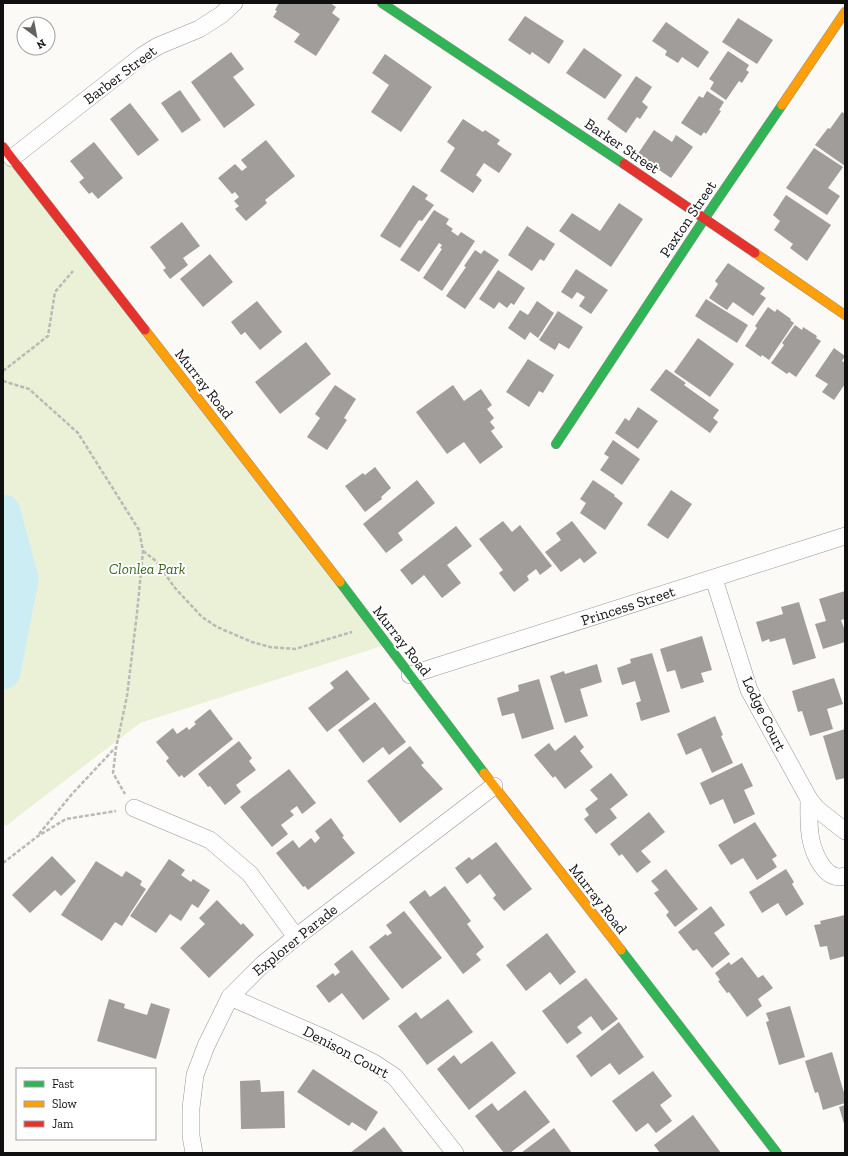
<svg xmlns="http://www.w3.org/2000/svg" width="848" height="1156" font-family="'Zilla Slab',serif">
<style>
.green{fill:#eaf1d7}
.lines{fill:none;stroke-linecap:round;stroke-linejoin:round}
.river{stroke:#cdedf5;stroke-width:35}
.building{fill:#a09d9b}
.street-casing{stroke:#969594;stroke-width:18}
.fast-casing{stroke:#8d8c8a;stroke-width:10}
.slow-casing{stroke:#8d8c8a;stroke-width:10}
.jam-casing{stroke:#8d8c8a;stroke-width:10}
.path{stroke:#b9b9b8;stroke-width:2.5;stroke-dasharray:4 2;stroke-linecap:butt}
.street{stroke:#fffefe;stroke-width:17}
.fast{stroke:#30b455;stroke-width:9}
.slow{stroke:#ff9f0a;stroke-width:9}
.jam{stroke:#e5322d;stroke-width:9}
.labels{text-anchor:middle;stroke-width:4;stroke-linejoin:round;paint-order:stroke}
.street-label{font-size:15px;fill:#101010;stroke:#fff}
.park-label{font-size:15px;font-style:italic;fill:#3a6721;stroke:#fff}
</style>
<rect width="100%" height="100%" fill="#fcfaf6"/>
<polygon class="green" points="3,149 388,644 140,723 7,825 3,826"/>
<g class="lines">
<polyline class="river" points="3,512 21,579 3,672"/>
</g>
<g class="building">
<polygon points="279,3 330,3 336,7 332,13 340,19 316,56 294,42 300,34 273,17 277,11 275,10"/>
<polygon points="525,16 564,41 549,64 532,52 530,55 508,40"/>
<polygon points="738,18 773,40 757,64 722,42"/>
<polygon points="666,22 709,52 698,68 682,57 678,63 665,55 667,51 652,41"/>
<polygon points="584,48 622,75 605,99 566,73"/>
<polygon points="728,51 749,65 746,70 749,72 742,83 739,81 726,100 710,89 714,82 709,79"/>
<polygon points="231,52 244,69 233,77 255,105 224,128 191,82"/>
<polygon points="385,54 432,87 401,132 371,112 389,85 372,73"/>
<polygon points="636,76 652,87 642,102 648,107 640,119 637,117 626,133 607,119"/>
<polygon points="180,90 201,120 182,133 161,103"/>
<polygon points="707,91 724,102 719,110 721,111 706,134 704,132 701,136 681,123 699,96 703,98"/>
<polygon points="130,103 159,140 138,156 110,119"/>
<polygon points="842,112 845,114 845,166 815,145 828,128 830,129"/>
<polygon points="463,119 483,132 485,130 500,140 497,144 512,154 499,173 484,163 476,175 482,180 473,193 440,171 455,148 447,142"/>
<polygon points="654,130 672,142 676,135 693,147 671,178 637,155"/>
<polygon points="266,140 295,176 265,200 267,203 246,221 235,209 239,206 234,201 239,197 235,192 232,194 218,178 235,164 242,171 247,167 241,160"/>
<polygon points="94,142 123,178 98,199 92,192 89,194 79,182 84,178 70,161"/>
<polygon points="814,148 843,167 828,188 840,196 827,215 786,188"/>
<polygon points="413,185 428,195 425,199 434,205 422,221 419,220 400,248 380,236"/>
<polygon points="786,195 831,225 807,261 790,248 793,244 774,230 780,221 773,215"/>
<polygon points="619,203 643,219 611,267 559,231 572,213 600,231"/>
<polygon points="434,210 449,219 446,224 453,229 451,231 458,236 461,232 475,241 442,291 423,278 442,249 440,248 442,245 439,243 419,272 400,260"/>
<polygon points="182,222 200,246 183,258 188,265 170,279 163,270 166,268 150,247"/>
<polygon points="527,226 555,244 544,261 540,259 532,271 508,255"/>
<polygon points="475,250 481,254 484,250 499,260 465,309 446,296 466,267 464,266"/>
<polygon points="210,254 233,282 203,307 180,279"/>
<polygon points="728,263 765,288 760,294 766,298 753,316 733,302 727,310 709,298 718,284 715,281"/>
<polygon points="576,269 608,290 591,314 579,306 585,297 577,292 572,299 561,292"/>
<polygon points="498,270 525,288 514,305 511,303 507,308 499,302 494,309 479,299"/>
<polygon points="706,299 748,325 737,343 695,316"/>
<polygon points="257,301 282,332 260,350 245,332 241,335 231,322"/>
<polygon points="537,301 554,313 538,338 530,332 525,340 508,328 520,310 528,315"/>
<polygon points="768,307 775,312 777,309 791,319 790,320 794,323 769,360 762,355 761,357 745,346 757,328 755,326"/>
<polygon points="558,311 583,327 569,349 559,343 555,350 539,340"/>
<polygon points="795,325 802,330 803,327 817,336 816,338 821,341 796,377 789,372 787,374 771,363 784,345 782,343"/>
<polygon points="698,338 734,364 710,397 674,372"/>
<polygon points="306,342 331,374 280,414 255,382"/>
<polygon points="834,348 845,356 842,361 845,363 845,384 834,400 822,392 828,384 815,376"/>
<polygon points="528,359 554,375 543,393 539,391 529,407 506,392"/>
<polygon points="666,369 686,383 684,385 719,410 713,418 718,422 710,433 650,390"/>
<polygon points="335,385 356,399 344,418 347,420 327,450 307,437 320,418 315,414"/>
<polygon points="453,385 464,401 481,389 492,405 487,409 494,418 490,422 495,428 491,431 503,447 480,464 464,442 447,454 416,412"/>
<polygon points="638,407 658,421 638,449 615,433 625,418 629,421"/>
<polygon points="613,440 640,459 622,485 600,470 609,457 604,454"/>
<polygon points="375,467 391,488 381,497 382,499 365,512 345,486 363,473 365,475"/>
<polygon points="417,480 435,503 398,533 403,540 386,553 363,524"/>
<polygon points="593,480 615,495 614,496 623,503 605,530 580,513 586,503 580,499"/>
<polygon points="671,490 692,504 668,539 647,525"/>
<polygon points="503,521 512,532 520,525 552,566 540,575 536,569 527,576 529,580 514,592 499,573 503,570 479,539"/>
<polygon points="572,521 597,553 584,563 580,558 561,572 545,552 561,540 556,533"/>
<polygon points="456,526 472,546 447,565 461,583 442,598 424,575 412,585 400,570"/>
<polygon points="845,591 845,619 841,620 845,631 845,642 823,649 815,624 826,621 819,599"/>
<polygon points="799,602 816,658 793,665 785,638 770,642 769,639 762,642 756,622 783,614 781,607"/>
<polygon points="702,636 712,670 701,673 704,682 681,689 675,670 667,672 660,649"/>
<polygon points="652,653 670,712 641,721 636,703 641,701 635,681 622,685 617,668 631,663 630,659"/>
<polygon points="597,664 602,682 580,689 588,716 565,723 550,676 564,671 565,674"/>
<polygon points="347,670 370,699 327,732 308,708 334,688 330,683"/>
<polygon points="834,678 843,704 827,709 833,729 810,736 802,711 798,712 792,691"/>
<polygon points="539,679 554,729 522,739 514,713 502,716 497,698 519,691 518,685"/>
<polygon points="375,702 406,742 389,755 383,747 363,763 338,730"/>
<polygon points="210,709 233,739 184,778 182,775 179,777 166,761 169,758 156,742 173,728 177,734 187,727 189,730 196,724 194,722"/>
<polygon points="715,716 723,735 721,736 733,763 712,773 701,748 686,755 677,734"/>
<polygon points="845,729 845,778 836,780 823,736"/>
<polygon points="575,735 584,747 580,751 593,767 565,789 555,776 553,778 534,755 549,743 555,751"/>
<polygon points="239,741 252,758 249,761 256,770 236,785 241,792 225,805 210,786 208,787 198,774"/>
<polygon points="410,746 424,763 421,765 443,789 400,823 367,781"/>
<polygon points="742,763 753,786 744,790 755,814 734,824 723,799 710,805 700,783"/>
<polygon points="289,769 316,803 302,814 297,806 290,811 294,815 281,825 288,834 272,847 240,807"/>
<polygon points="611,773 628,795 610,809 617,818 596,834 584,819 589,815 585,809 598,799 590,790"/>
<polygon points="649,812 665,832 641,851 651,862 637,873 622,854 619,856 610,844"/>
<polygon points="331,818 344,836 342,837 355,853 308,890 305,886 303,887 276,853 293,840 299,848 311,838 315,843 320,838 315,831"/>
<polygon points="755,822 777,856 772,859 777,867 757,880 743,858 731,865 718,845"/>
<polygon points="496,842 532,889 504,911 493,898 496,895 480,874 467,884 455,868 469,857 472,860"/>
<polygon points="52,856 76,881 61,896 55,890 30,913 12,895"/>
<polygon points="169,859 185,870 181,875 191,882 193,879 210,890 198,908 192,904 181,921 170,914 156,933 130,916"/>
<polygon points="96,861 122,877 126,871 142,881 140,885 146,889 122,926 115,922 102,941 61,915"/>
<polygon points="666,869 698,909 675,927 666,915 669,912 654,893 659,890 651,881"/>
<polygon points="786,869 794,882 792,884 804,904 786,916 778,903 762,913 749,892"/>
<polygon points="445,886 471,921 467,924 484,947 476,954 481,960 463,974 409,902 425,890 430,897"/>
<polygon points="217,900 241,925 243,923 254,935 209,978 180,948 205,924 199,918"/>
<polygon points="711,906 725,925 714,933 730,954 712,968 697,949 693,951 678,932"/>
<polygon points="404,911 442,958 402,989 369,947 386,934 387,936 392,933 386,925"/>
<polygon points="845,915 845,956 830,960 827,946 820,947 814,925 821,924 820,921"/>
<polygon points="547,933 576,972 560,985 550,972 526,991 506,965"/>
<polygon points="352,950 390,999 363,1020 342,993 329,1003 316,986 333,973 335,976 340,972 334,964"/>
<polygon points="742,957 758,978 763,975 773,988 758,999 762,1006 747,1017 729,992 727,993 718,981 720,980 715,973 729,962 731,965"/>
<polygon points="586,978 618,1019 602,1031 591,1016 577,1027 582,1033 567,1044 542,1011"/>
<polygon points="109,999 125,1004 124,1008 147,1015 151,1003 170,1009 156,1059 97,1041"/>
<polygon points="448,999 473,1032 427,1065 398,1026 416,1012 421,1019"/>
<polygon points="790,1006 805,1057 779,1065 766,1022 769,1021 766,1013"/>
<polygon points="619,1022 644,1057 619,1075 610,1063 591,1077 576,1056"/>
<polygon points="492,1041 516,1073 469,1110 437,1069 454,1055 461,1064"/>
<polygon points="832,1052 845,1096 845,1103 823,1110 818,1092 815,1093 805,1061"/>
<polygon points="313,1069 378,1112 366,1131 352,1122 349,1126 297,1092"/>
<polygon points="653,1071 672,1096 660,1105 672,1121 656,1133 648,1123 636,1132 612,1101"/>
<polygon points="260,1080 261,1092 284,1091 285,1128 241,1129 240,1081"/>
<polygon points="525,1090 550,1122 510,1153 504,1153 475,1116 492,1103 498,1111"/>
<polygon points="845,1105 845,1127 839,1107"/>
<polygon points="693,1115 721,1153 660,1153 654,1145"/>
<polygon points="384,1127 404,1153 350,1153"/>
<polygon points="554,1128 572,1153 521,1153"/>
</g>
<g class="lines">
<defs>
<g id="street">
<polyline points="12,158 142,56 158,46 199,29 221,15 234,3"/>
<polyline points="714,579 749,690 809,799 817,809 845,831"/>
<polyline points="410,675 845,536"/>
<path d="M809,799C809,813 808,827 811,840C814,854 826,883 845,876"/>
<polyline points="134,808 210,840 250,874 296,937"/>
<polyline points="230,997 324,1038 374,1063 395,1077 455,1153"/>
<polyline points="194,1153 191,1136 191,1108 195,1075 206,1046 230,997 263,964 296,937 494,786"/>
</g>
<g id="fast">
<polyline points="382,3 624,164"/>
<polyline points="556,444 705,218 782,105"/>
<polyline points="340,582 484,773"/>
<polyline points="621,950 777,1153"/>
</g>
<g id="slow">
<polyline points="782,105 845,12"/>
<polyline points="755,253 845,315"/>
<polyline points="145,330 340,582"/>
<polyline points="484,773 621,950"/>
</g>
<g id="jam">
<polyline points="3,147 145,330"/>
<polyline points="624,164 755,253"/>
</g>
</defs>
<use href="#street" class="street-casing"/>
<use href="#fast" class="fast-casing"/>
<use href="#slow" class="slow-casing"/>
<use href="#jam" class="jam-casing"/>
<g class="path">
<polyline points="3,371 48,336 55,292 73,271"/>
<polyline points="3,381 29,389 78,433 139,530 143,551 137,613 127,696 116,748 113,773 125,794"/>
<polyline points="143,551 156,561 175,588 202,617 217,627 252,642 270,647 295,649 352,632"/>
<polyline points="39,834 72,794 115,748"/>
<polyline points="3,863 38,836 66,819 116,811"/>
</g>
<use href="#street" class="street"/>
<use href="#fast" class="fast"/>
<use href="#slow" class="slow"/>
<use href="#jam" class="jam"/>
</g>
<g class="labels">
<g class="street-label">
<text transform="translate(120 75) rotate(-37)" y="5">Barber Street</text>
<text transform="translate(622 146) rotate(34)" y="5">Barker Street</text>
<text transform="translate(688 219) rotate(-56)" y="5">Paxton Street</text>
<text transform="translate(204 384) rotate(52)" y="5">Murray Road</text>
<text transform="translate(628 606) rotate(-18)" y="5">Princess Street</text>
<text transform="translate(402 641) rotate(52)" y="5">Murray Road</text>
<text transform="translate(764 714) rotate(64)" y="5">Lodge Court</text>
<text transform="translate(598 899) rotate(52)" y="5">Murray Road</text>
<text transform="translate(295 940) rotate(-39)" y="5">Explorer Parade</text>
<text transform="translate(346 1052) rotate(28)" y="5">Denison Court</text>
</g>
<g class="park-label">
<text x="147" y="574">Clonlea Park</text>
</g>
</g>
<rect width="848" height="1156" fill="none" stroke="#101010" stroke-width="8"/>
<rect x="16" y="1068" width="140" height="72" fill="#ffffff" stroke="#9f9f9f"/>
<rect x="24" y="1081" width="20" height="6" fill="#30b455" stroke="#9f9f9f"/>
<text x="52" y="1088" font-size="12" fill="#101010">Fast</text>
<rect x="24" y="1101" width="20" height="6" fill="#ff9f0a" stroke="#9f9f9f"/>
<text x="52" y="1108" font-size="12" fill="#101010">Slow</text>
<rect x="24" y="1121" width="20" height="6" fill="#e5322d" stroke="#9f9f9f"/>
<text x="52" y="1128" font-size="12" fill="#101010">Jam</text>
<g transform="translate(36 36) rotate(148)"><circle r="19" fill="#ffffff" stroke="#9f9f9f"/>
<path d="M0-3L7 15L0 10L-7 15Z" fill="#636260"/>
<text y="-6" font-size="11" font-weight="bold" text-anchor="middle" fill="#101010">N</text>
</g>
</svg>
